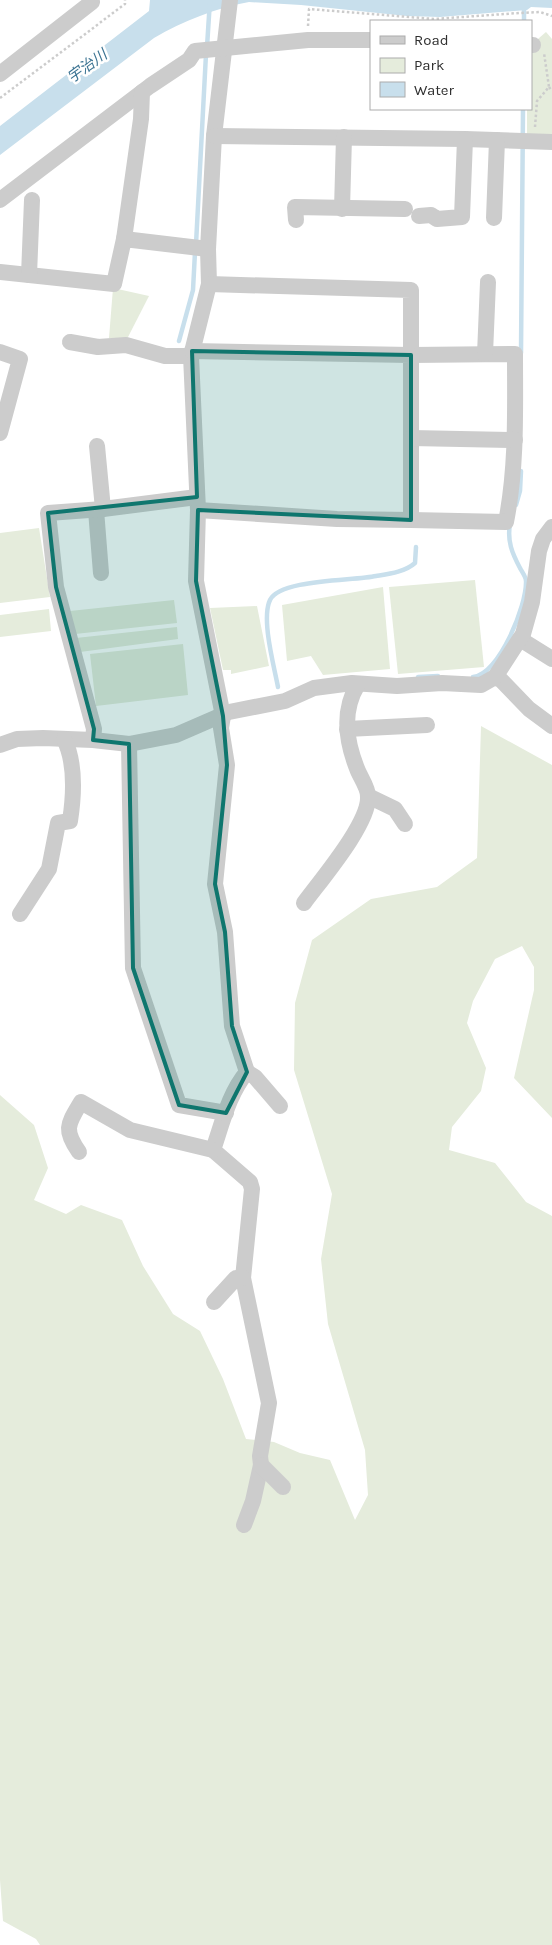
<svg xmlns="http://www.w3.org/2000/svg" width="552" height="1945" font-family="Karla,'Noto Sans JP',sans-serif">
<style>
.green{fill:#e5ecdc}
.water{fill:#c8dfec}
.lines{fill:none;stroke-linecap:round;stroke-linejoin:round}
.stream{stroke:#c8dfec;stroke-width:4.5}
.path{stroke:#ccc;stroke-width:2.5;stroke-dasharray:2.5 2.5;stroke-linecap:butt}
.street{stroke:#ccc;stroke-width:16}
.marked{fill:#0f766e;fill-opacity:0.2;stroke:#0f766e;stroke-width:4;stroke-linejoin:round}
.labels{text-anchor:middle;stroke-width:5;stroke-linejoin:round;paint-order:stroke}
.water-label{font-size:15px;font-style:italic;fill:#3b7392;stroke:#fff}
</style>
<rect width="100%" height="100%" fill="#fff"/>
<g class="green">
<polygon points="546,32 552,39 552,136 527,136 527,109 531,109 531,45"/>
<polygon points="113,288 149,296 127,339 109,338"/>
<polygon points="39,528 50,597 0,603 0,533"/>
<polygon points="475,580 484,667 398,674 389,587"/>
<polygon points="383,587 390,669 323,675 311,656 287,661 282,605"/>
<polygon points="174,600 177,623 75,634 70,611"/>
<polygon points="257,606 269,666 231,674 231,670 223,670 210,608"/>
<polygon points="49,609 51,631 0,637 0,615"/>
<polygon points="177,627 178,639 80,652 76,638"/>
<polygon points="183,644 188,695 96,706 90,654"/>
<polygon points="481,726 552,765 552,1118 514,1078 534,990 534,967 522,946 495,959 473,1001 467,1023 486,1068 481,1091 452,1127 449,1150 495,1163 526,1202 552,1216 552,1945 40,1945 36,1939 3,1921 0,1880 0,1095 34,1125 48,1168 34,1200 66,1214 81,1205 122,1220 143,1266 173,1314 200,1331 223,1379 246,1439 274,1442 300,1453 330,1460 355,1520 368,1495 365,1450 328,1324 321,1259 332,1194 294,1070 295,1003 312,940 371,899 437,887 477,858"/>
</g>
<path class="water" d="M150,0H552V8L531,7L527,10L440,17L407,16L301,5L249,2C216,8 183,21 154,38L0,155V126L149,11Z"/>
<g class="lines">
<g class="stream">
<polyline points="524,21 524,0"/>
<polyline points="207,47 210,0"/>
<polyline points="196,244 206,54"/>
<polyline points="179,341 193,290 195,252"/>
<polyline points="521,353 523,109"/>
<polyline points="516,505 520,491 521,471"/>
<polyline points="418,677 438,676"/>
<path d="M473,677C499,675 527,605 526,581C526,577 522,572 520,568C512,553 507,541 510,524"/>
<path d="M278,687C274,666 261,619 270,600C280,579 353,581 376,576C388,574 405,572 415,563L416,547"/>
</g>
<g class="path">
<polyline points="308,26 309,9 434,19 519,13 540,12 552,16"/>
<polyline points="549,87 552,91"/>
<polyline points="0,98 125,4 125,0"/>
<polyline points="535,127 537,101 549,87 544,53"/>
</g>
<g class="street">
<path d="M230,0L214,136L208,249L209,284L191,356L198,510L196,581L223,716L221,728L227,765L215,884L225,932L232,1026L247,1072C229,1093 222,1124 213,1150L250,1182L252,1189L243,1278L269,1403L260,1456L261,1465L253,1501L244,1525"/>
<polyline points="531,45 533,45"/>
<polyline points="0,74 92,2 90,0"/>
<polyline points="214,136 465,139 552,142"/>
<polyline points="0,200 150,86 189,60 195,51 308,40 371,40"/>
<polyline points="342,209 344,137"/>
<polyline points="419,216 431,215 437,219 462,217 465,139"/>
<polyline points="494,218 497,140"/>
<polyline points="296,220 295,207 405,209"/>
<polyline points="124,239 141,119 142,92"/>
<polyline points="0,272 114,284 124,239 208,249"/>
<polyline points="29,275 32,200"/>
<path d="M209,284L411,290V355L515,354C515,410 517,466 506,522L411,520"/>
<polyline points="70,342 98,347 126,345 165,356 191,356"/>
<polyline points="192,351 411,355 411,520 337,519 198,510"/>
<polyline points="0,352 20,359 0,433"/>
<polyline points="485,354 488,282"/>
<polyline points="411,438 515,440"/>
<polyline points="97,446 103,509"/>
<polyline points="96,510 101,573"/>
<polyline points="520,639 552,659"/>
<polyline points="495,677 501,680 529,709 552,726"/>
<polyline points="347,729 427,725"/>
<polyline points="93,740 94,729 56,587 48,513 103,509 197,497"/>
<polyline points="129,744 133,968 179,1105 226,1113"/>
<polyline points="0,745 17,739 43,738 93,740 129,744 176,735 229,712 285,701 314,688 352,683 397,686 442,683 481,685 495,677 523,634 532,602 539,551 543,539 552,527"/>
<polyline points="368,796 395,809 405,824"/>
<path d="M304,903C320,881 370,823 368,796C368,788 361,778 358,771C346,742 341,712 358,684"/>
<path d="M20,914L49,869L58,823L70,821C74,795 76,763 64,739"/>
<polyline points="247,1072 255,1077 280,1106"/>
<path d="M79,1152C63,1129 68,1124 81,1102L130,1130L213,1150"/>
<polyline points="214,1302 236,1278 243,1278"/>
<polyline points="261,1465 283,1487"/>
</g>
</g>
<path class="marked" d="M192,351L411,355V520L198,510L196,581L223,716L227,765L215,884L225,932L232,1026L247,1072L226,1113L179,1105L133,968L129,744L93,740L94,729L56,587L48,513L197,497Z"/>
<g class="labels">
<g class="water-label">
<text transform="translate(87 66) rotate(-36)" y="5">宇治川</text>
</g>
</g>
<rect x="370" y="20" width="162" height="90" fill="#ffffff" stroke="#acacac"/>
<rect x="380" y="36" width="25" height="8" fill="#cccccc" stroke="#acacac"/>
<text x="414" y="45" font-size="15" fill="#2f2f2f">Road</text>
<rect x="380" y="58" width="25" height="15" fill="#e5ecdc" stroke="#acacac"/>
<text x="414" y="70" font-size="15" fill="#2f2f2f">Park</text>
<rect x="380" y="82" width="25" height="15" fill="#c8dfec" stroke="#acacac"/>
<text x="414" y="95" font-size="15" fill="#2f2f2f">Water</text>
</svg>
